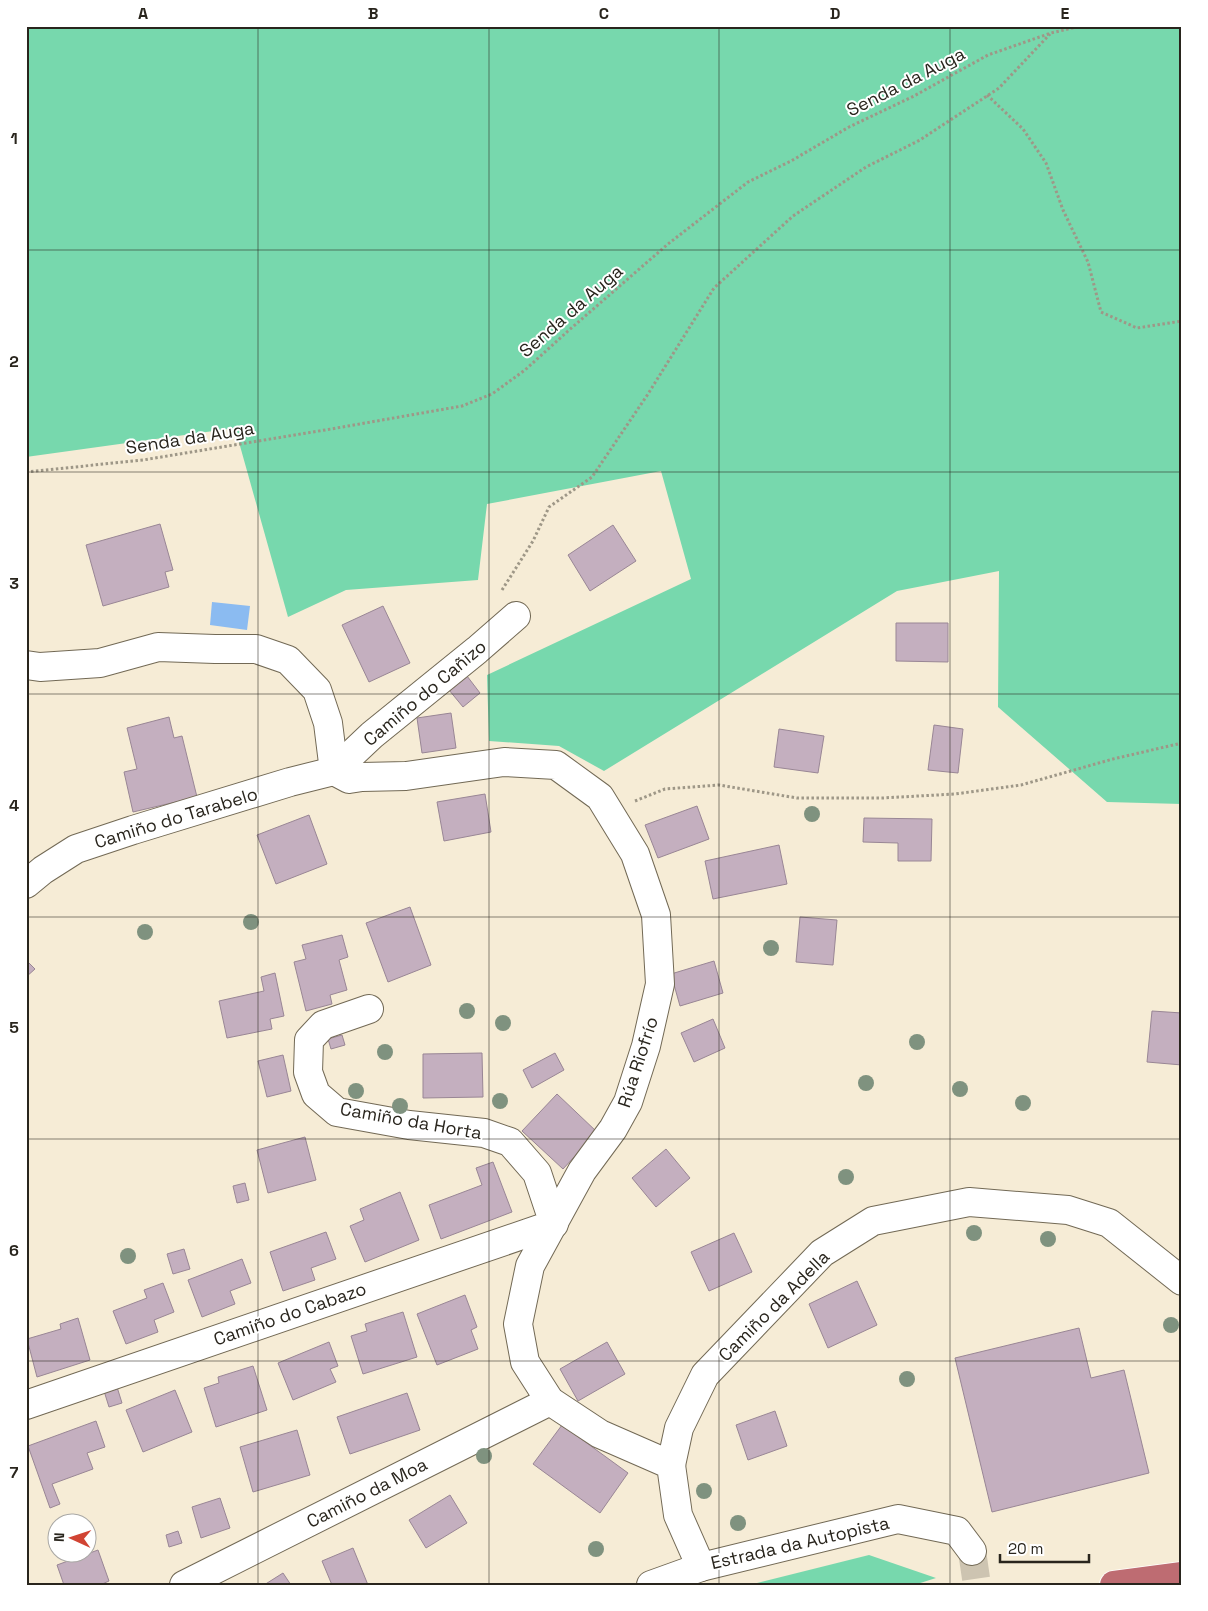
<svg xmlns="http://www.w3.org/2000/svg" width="1208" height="1611" font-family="'Space Grotesk',sans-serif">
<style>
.green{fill:#77d8ad}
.water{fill:#8bbbf1}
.building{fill:#c4afbf;stroke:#998695}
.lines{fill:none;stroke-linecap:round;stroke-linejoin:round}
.street-tunnel{stroke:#cdc4b1;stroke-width:28;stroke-dasharray:28 14;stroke-linecap:butt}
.street-casing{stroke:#726955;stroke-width:30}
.highway-casing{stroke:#fff;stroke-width:30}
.path{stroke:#9e9787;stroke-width:3;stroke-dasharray:2.5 2.5;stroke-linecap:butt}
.street{stroke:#fff;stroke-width:28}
.highway{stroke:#be6c72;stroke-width:28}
.tree{fill:#7f927f}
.grid{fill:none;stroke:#29251d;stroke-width:1;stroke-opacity:0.55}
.labels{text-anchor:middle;stroke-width:4;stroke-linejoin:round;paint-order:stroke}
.street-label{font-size:18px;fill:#29251d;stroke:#fff}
.neatline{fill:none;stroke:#29251d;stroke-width:2}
.grid-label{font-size:16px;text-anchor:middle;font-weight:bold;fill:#29251d}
</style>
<rect width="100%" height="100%" fill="#f6ecd6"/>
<g class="green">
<polygon points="26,26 1182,26 1182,804 1107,802 998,707 999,571 897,591 604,771 559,746 489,741 487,675 691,579 661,471 487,504 478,580 346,590 288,617 235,428 26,457"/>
<polygon points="869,1555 936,1578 914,1585 749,1585"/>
</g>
<polygon class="water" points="212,602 250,606 247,630 210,625"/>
<g class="building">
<polygon points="160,524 173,570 165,572 169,587 103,606 86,545"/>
<polygon points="613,525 636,561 590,591 568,555"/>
<polygon points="383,606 410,663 369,682 342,625"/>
<polygon points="896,623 948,623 948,662 896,661"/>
<polygon points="467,676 480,693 463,707 449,690"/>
<polygon points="451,713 456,748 422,753 417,718"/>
<polygon points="169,717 174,738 182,736 197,797 133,812 124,772 137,769 127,728"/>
<polygon points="934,725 963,729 958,773 928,770"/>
<polygon points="779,729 824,736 818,773 774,767"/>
<polygon points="485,794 491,832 444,841 437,802"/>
<polygon points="697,806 709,839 658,858 645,825"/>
<polygon points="309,815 327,864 276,884 257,835"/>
<polygon points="864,818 932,819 931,861 898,861 898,843 863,842"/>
<polygon points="779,845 787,884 713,899 705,861"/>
<polygon points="410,907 431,965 388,982 366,923"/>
<polygon points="800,917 837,920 833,965 796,962"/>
<polygon points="342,935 348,957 339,960 347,990 330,995 332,1004 306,1011 294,962 306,959 302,945"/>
<polygon points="26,960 35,969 26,977"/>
<polygon points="714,961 723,993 680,1006 671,974"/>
<polygon points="275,973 284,1016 270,1019 272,1029 227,1038 219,1001 264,991 261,977"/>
<polygon points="1152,1011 1182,1013 1182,1065 1147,1062"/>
<polygon points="713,1019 725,1048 694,1062 681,1033"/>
<polygon points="342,1035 345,1045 331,1049 328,1039"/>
<polygon points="482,1053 483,1097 423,1098 423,1054"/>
<polygon points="555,1053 564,1070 532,1088 523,1070"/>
<polygon points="283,1055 291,1091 267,1097 258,1061"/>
<polygon points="557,1094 597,1132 563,1169 522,1131"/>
<polygon points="305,1137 316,1180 268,1193 257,1150"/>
<polygon points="666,1149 690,1178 656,1207 632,1178"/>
<polygon points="493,1162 512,1212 441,1239 429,1205 482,1185 476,1168"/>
<polygon points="245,1183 249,1200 237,1203 233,1186"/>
<polygon points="400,1192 419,1240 365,1262 350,1226 364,1220 360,1209"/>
<polygon points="326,1232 336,1259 311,1268 315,1280 283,1291 270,1252"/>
<polygon points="734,1233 752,1272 709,1291 691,1252"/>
<polygon points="184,1249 190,1269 173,1274 167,1254"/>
<polygon points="242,1259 251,1283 230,1291 235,1304 202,1317 188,1280"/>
<polygon points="857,1281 877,1325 828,1348 809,1304"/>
<polygon points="163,1283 174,1312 154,1320 158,1332 126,1344 113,1311 147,1298 144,1290"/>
<polygon points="465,1295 477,1327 471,1330 478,1349 437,1365 417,1314"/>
<polygon points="403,1312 417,1357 363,1374 351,1336 367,1331 365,1324"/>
<polygon points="78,1318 90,1360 37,1377 27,1339 61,1329 60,1324"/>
<polygon points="1079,1328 1091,1378 1124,1370 1149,1473 992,1512 955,1358"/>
<polygon points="329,1342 338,1366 330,1369 336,1382 293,1400 278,1363"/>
<polygon points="607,1342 625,1374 578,1401 560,1369"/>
<polygon points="253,1366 267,1410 216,1427 204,1388 219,1383 218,1377"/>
<polygon points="117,1387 122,1403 109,1407 104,1391"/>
<polygon points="175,1390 192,1432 143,1452 126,1410"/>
<polygon points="407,1393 420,1430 350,1454 337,1417"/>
<polygon points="775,1411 787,1446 748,1460 736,1425"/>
<polygon points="96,1421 105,1447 87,1453 93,1469 52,1484 60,1504 50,1508 28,1446"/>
<polygon points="562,1425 628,1473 600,1513 533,1464"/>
<polygon points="297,1430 310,1475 253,1492 240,1447"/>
<polygon points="450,1495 467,1523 426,1548 409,1520"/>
<polygon points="220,1498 230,1528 201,1538 192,1507"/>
<polygon points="178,1531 182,1543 169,1547 166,1535"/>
<polygon points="353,1548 368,1585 332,1585 322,1561"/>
<polygon points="98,1550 109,1581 100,1585 64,1585 57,1565"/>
<polygon points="283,1573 291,1585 264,1585"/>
</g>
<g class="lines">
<polyline class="street-tunnel" points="972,1551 977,1585"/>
<defs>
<g id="street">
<polyline points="26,665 40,667 100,663 158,647 215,649 256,649 288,660 317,690 328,723 334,771"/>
<polyline points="334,771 349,779 362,777 406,776 504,762 556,765 600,797 635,854 656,915 660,984 646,1046 628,1102 613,1129 582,1171 530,1266 518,1324 525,1362 550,1401 600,1434 671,1465 678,1515 701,1567"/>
<polyline points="26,884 43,870 76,849 133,830 290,782 334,771 372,735 477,650 516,616"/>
<polyline points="26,1405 554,1224 537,1173 510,1142 484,1133 409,1125 337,1112 316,1094 308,1072 309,1040 323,1025 369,1009"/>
<polyline points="671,1465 679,1428 705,1375 822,1253 873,1221 969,1202 1068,1210 1109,1223 1182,1281"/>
<polyline points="184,1585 550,1401"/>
<polyline points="651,1585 701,1567 898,1519 957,1531 972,1551"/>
</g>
<polyline id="highway" points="1114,1585 1182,1576"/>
</defs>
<use href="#street" class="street-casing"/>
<use href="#highway" class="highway-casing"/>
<g class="path">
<polyline points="987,95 1023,129 1046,163 1063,210 1088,262 1101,312 1137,328 1182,321"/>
<polyline points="26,472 143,460 331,429 462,406 492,394 525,370 568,331 668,244 748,182 791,161 849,127 914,96 988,55 1051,33 1081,26"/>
<polyline points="502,590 533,541 549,507 592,477 648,394 714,288 793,216 866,167 920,140 999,88 1050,34"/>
<polyline points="635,801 665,789 719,785 797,798 882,798 955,794 1021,785 1113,759 1182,743"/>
</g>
<use href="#street" class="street"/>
<use href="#highway" class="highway"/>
</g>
<g class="tree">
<circle cx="812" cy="814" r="8"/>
<circle cx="251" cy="922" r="8"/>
<circle cx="145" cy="932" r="8"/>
<circle cx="771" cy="948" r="8"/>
<circle cx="467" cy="1011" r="8"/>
<circle cx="503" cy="1023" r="8"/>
<circle cx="917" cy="1042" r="8"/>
<circle cx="385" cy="1052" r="8"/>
<circle cx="866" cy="1083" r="8"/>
<circle cx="960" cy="1089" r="8"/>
<circle cx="356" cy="1091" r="8"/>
<circle cx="500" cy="1101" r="8"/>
<circle cx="1023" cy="1103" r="8"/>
<circle cx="400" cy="1106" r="8"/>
<circle cx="846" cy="1177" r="8"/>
<circle cx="974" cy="1233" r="8"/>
<circle cx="1048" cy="1239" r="8"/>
<circle cx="128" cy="1256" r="8"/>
<circle cx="1171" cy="1325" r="8"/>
<circle cx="907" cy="1379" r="8"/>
<circle cx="484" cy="1456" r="8"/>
<circle cx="704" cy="1491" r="8"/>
<circle cx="738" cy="1523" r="8"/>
<circle cx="596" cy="1549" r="8"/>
</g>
<path class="grid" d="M258,26V1585M489,26V1585M719,26V1585M950,26V1585M26,250H1182M26,472H1182M26,694H1182M26,917H1182M26,1139H1182M26,1361H1182"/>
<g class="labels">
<g class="street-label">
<text transform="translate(906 82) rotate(-27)" y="6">Senda da Auga</text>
<text transform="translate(571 311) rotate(-41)" y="6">Senda da Auga</text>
<text transform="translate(190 438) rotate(-9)" y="6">Senda da Auga</text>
<text transform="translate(425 693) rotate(-40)" y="6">Camiño do Cañizo</text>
<text transform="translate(176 818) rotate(-17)" y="6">Camiño do Tarabelo</text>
<text transform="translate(638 1062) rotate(-72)" y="6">Rúa Riofrío</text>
<text transform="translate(411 1121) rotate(10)" y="6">Camiño da Horta</text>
<text transform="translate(774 1306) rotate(-45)" y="6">Camiño da Adella</text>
<text transform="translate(290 1314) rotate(-19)" y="6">Camiño do Cabazo</text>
<text transform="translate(367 1493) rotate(-27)" y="6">Camiño da Moa</text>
<text transform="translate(800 1543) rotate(-13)" y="6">Estrada da Autopista</text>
</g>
</g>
<rect width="1208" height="1611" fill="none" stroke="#ffffff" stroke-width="55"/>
<g transform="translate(72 1538) rotate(273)"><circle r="24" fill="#ffffff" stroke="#a9a8a5"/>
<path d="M0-4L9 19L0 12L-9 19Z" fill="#d14433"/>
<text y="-8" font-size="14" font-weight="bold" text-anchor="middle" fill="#29251d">N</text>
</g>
<path d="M1000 1554v8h89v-8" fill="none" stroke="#29251d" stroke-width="2.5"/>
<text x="1008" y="1554" font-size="15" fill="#29251d" stroke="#ffffff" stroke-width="4" paint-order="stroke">20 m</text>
<rect x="28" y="28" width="1152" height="1556" class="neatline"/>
<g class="grid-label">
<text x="143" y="19">A</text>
<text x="373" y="19">B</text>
<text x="604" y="19">C</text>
<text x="835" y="19">D</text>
<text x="1065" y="19">E</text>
<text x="14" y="144">1</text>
<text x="14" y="367">2</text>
<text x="14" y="589">3</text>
<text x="14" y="811">4</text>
<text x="14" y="1033">5</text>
<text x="14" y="1256">6</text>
<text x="14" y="1478">7</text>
</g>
</svg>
